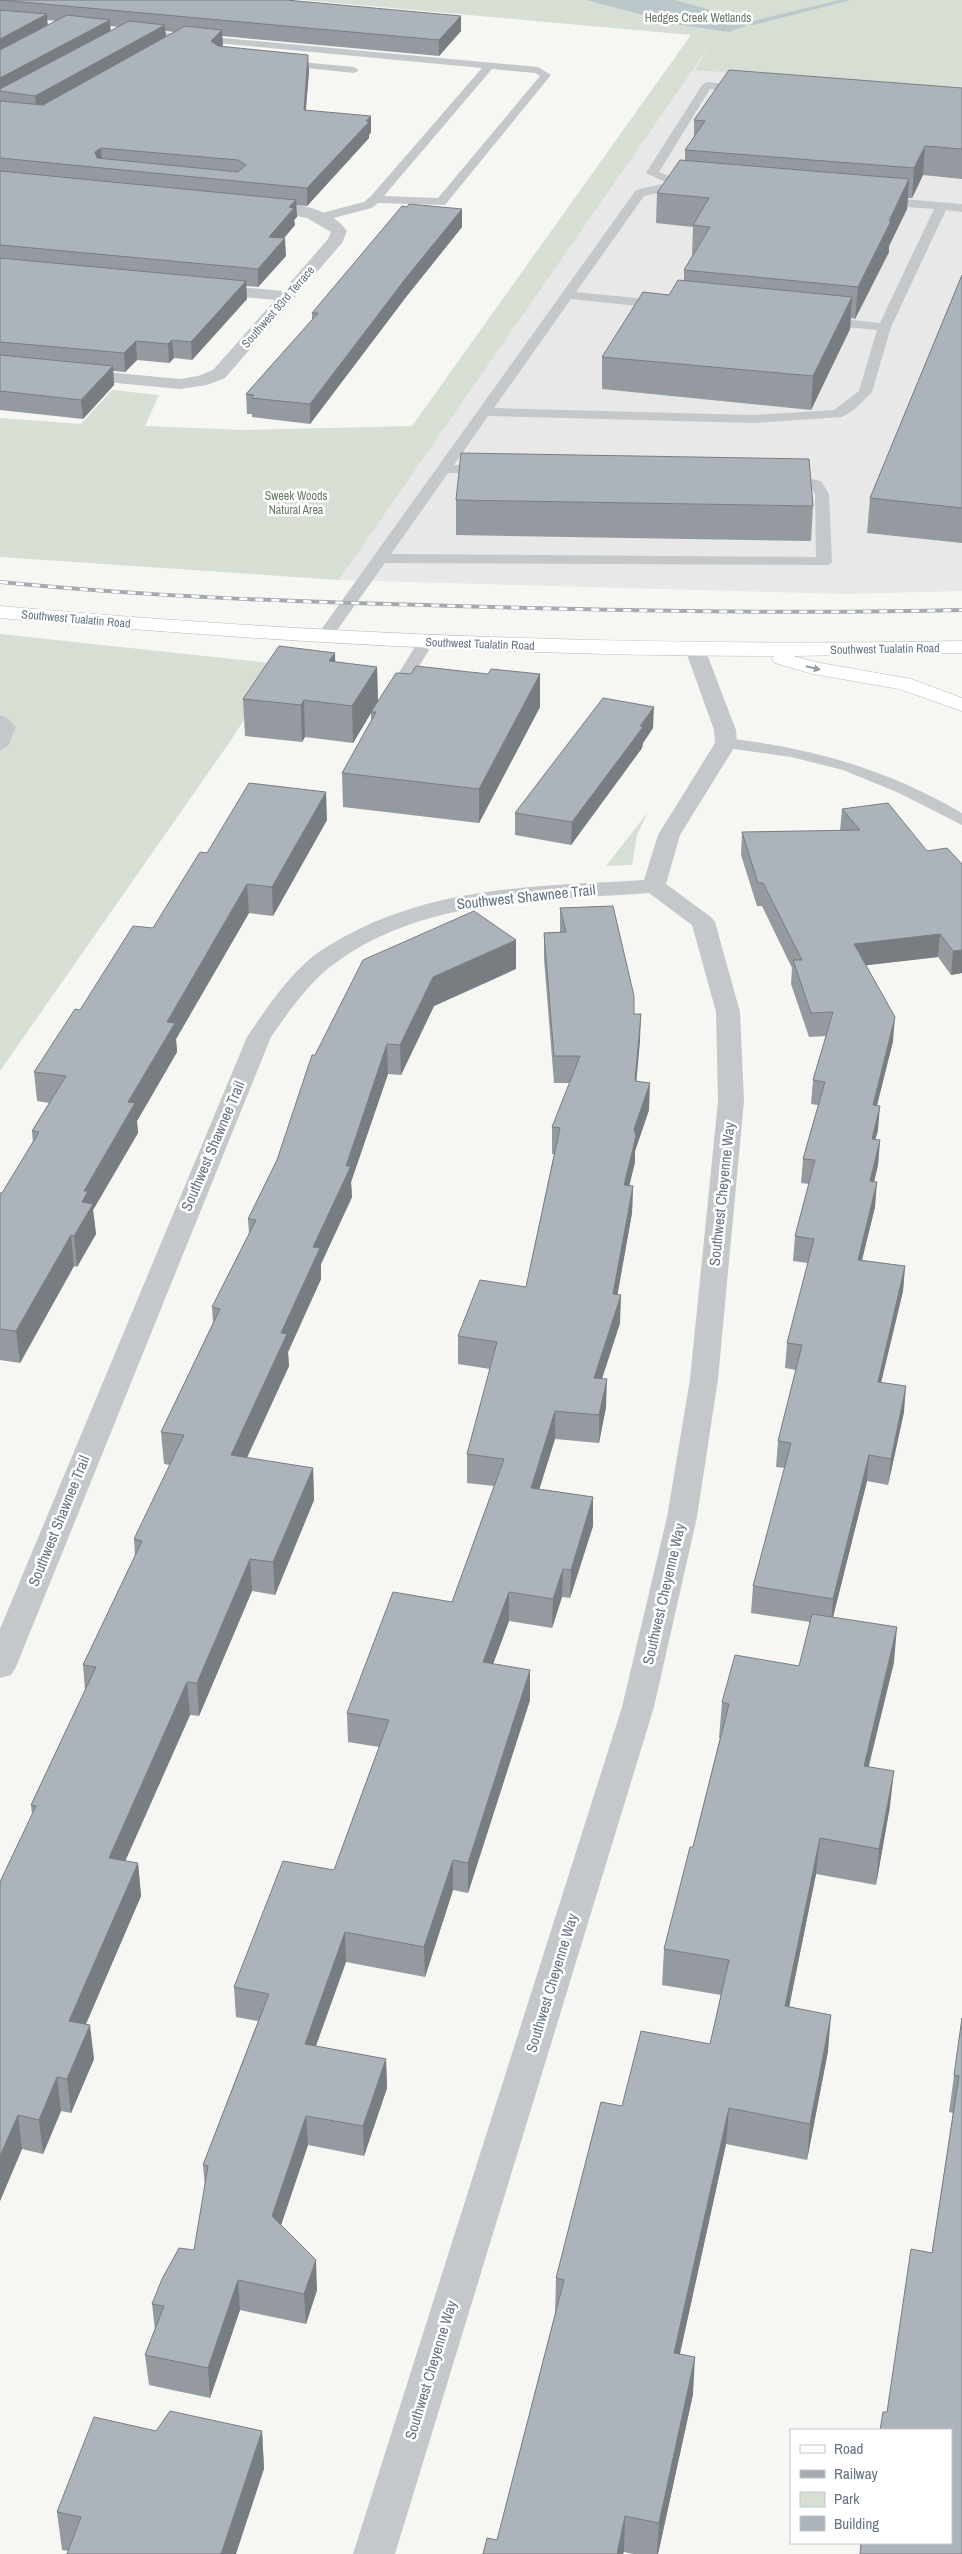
<svg xmlns="http://www.w3.org/2000/svg" width="962" height="2554" font-family="'Archivo Narrow',sans-serif">
<style>
.built{fill:#e7e8e7}
.green{fill:#d7ded4}
.water{fill:#bcc7cc}
.lines{fill:none;stroke-linecap:round;stroke-linejoin:round}
.stream{fill:#bcc7cc;fill-rule:evenodd}
.secondary-casing{stroke:#b6bbc0;stroke-width:1}
.lane{fill:#c4c8cb;fill-rule:evenodd}
.street{fill:#c4c8cb;fill-rule:evenodd}
.secondary{fill:#fff;fill-rule:evenodd}
.rail-casing{stroke:#a4aab0;stroke-width:4}
.rail{stroke:#fff;stroke-width:2.5;stroke-dasharray:8;stroke-linecap:butt}
.wall{fill:#949aa0;fill-rule:evenodd}
.shaded-wall{fill:#787d82}
.building{fill:#acb3ba;stroke:#787d82;fill-rule:evenodd}
.oneway{fill:#939eaa}
.labels{text-anchor:middle;stroke-width:5;stroke-linejoin:round;paint-order:stroke}
.far-park-label{font-size:12px;fill:#677c64;stroke:#fff}
.far-street-label{font-size:12px;fill:#657585;stroke:#fff}
.street-label{font-size:15px;fill:#657585;stroke:#fff}
</style>
<rect width="100%" height="100%" fill="#f6f7f3"/>
<polygon class="built" points="726,23 962,27 962,591 846,594 339,580"/>
<g class="green">
<polygon points="303,0 962,0 962,89 695,70 709,47 339,580 0,557 0,418 81,424 112,390 159,395 145,426 245,430 412,426 691,35"/>
<polygon points="0,634 280,664 229,743 0,1071"/>
<polygon points="648,812 637,835 632,865 606,866"/>
</g>
<polygon class="water" points="586,0 675,0 732,16 739,21 753,23 729,32 681,25"/>
<g class="lines">
<polygon class="stream" points="840,0 851,0 753,25 731,22 734,20 753,21"/>
<defs>
<path id="secondary" d="M0,606C322,635 639,647 962,641V653L793,656L815,662L911,679L962,698V711L899,689L813,674L775,663L772,659L774,656C515,656 258,641 0,618Z"/>
</defs>
<use href="#secondary" class="secondary-casing"/>
<g class="lane">
<path d="M137,30L538,67L551,75L445,205L378,203L372,208L322,221L316,217L318,214L364,202L371,196L482,68L133,35V31ZM492,69L535,73L540,76L438,198L384,196Z"/>
<polygon points="281,60 354,67 359,70 354,73 277,65 276,63"/>
<polygon points="707,82 745,86 750,89 745,92 710,89 659,172 681,181 699,182 701,185 695,189 679,188 644,196 576,292 666,301 672,305 666,309 571,299 494,408 753,415 834,410 859,391 877,330 824,325 818,321 824,317 880,323 934,209 880,205 874,201 880,197 962,204 962,212 946,210 891,327 872,392 854,410 842,417 753,423 488,416 454,465 488,466 495,470 493,473 448,473 391,554 816,557 815,494 811,487 778,480 776,477 778,474 783,473 821,481 829,494 832,562 829,565 385,563 330,640 318,640 316,637 318,634 636,190 667,183 646,173 702,85"/>
<polygon points="426,637 434,642 399,698 397,701 385,701 383,698 418,642"/>
<polygon points="0,715 6,717 16,727 8,746 0,751"/>
<path d="M726,738C813,748 886,769 962,813V825L899,793L843,770L791,757L720,747L718,743L720,739Z"/>
</g>
<g class="street">
<path d="M260,200C288,203 329,205 347,231L342,243L225,378L207,385L180,389L0,372V362L180,379L198,376L213,370L275,300L211,294L203,289L205,286L211,284L283,291L328,239L331,232L307,218L255,208L252,205L255,202Z"/>
<path d="M695,643L702,645L705,649L736,730L737,743L680,835L666,884L711,917L715,922L740,1012L744,1101L718,1379L697,1517L654,1707L395,2554H353L622,1707L667,1517L690,1379L718,1101L716,1012L692,925L649,893C540,901 421,897 330,967C306,986 288,1013 271,1037L16,1667L11,1675L0,1678V1629L247,1037C266,1009 285,980 311,958C326,946 345,936 363,927C453,885 547,886 644,880L658,835L715,743L714,730L685,649L688,645Z"/>
</g>
<use href="#secondary" class="secondary"/>
<defs>
<path id="rail" d="M0,582C151,597 302,602 454,606C623,611 793,614 962,610"/>
</defs>
<use href="#rail" class="rail-casing"/>
<use href="#rail" class="rail"/>
</g>
<g class="wall">
<path d="M0,0L461,16V31L439,56L222,36L223,45L222,46L309,71L306,110L371,132L369,135V138L307,206L296,205L297,217L294,220L295,225L283,238L286,256L258,287L246,286L247,299L192,360L174,358L169,363L137,360L125,372L113,371L114,385L83,419L0,410ZM47,20L57,21L47,26ZM110,26L119,27L110,31ZM165,31L175,32L166,37Z"/>
<polygon points="962,88 962,179 923,175 912,198 908,198 907,209 889,246 889,252 855,319 851,318 850,329 811,410 602,389 602,357 684,281 684,270 692,256 693,227 656,223 657,193 685,161 685,150 694,138 694,120"/>
<polygon points="462,227 406,297 310,424 252,417 252,414 247,414 246,394 312,320 312,313"/>
<polygon points="962,275 962,543 867,533 870,498"/>
<polygon points="456,500 813,506 811,541 456,535"/>
<polygon points="335,653 335,662 377,667 378,702 411,674 540,674 540,707 479,823 343,807 342,773 371,721 371,713 353,743 305,737 302,742 245,736 243,699"/>
<polygon points="653,728 643,743 642,748 571,845 515,835 515,813"/>
<polygon points="842,809 927,851 962,973 951,975 938,957 866,965 893,1041 877,1105 878,1130 875,1140 880,1140 878,1165 874,1182 875,1207 862,1260 905,1266 903,1291 881,1383 904,1412 888,1485 867,1481 833,1617 894,1662 869,1766 890,1806 876,1885 816,1874 789,2007 828,2051 807,2160 726,2144 680,2354 693,2394 658,2554 633,2554 624,2552 497,2540 555,2314 556,2278 622,2106 710,2044 721,1995 662,1985 664,1949 693,1847 720,1738 719,1738 722,1702 799,1666 810,1622 751,1613 753,1586 785,1468 776,1467 778,1441 796,1370 785,1368 787,1343 808,1263 793,1261 795,1236 809,1184 801,1183 803,1159 818,1105 811,1104 813,1080 826,1036 809,1037 791,984 792,968 762,906 757,906 741,855 742,832 840,831"/>
<polygon points="327,820 273,916 249,913 176,1039 177,1052 137,1121 138,1133 93,1210 96,1234 77,1267 74,1266 20,1363 0,1360 0,1193 2,1193 33,1143 32,1131 49,1103 37,1101 34,1072 80,1010 153,928 207,853"/>
<polygon points="560,908 634,1014 640,1040 636,1082 649,1110 635,1151 635,1162 629,1186 633,1186 632,1213 617,1295 620,1323 602,1379 606,1407 599,1443 555,1439 539,1489 593,1497 593,1526 570,1598 562,1597 552,1628 509,1621 493,1664 530,1700 468,1893 453,1890 425,1977 346,1962 316,2046 386,2059 387,2088 364,2156 308,2145 281,2225 317,2290 306,2324 240,2310 210,2398 149,2385 145,2355 155,2330 152,2304 194,2250 205,2186 203,2165 258,2021 236,2017 234,1987 334,1870 379,1747 348,1742 347,1713 452,1602 494,1486 467,1483 467,1454 490,1369 458,1364 458,1336 526,1287 554,1154 552,1154 552,1127 570,1083 554,1083 544,959 544,933 560,932"/>
<polygon points="516,969 434,1006 401,1075 388,1074 351,1182 352,1197 321,1264 321,1279 288,1352 289,1366 247,1458 313,1468 314,1500 275,1595 252,1591 199,1716 190,1715 125,1861 138,1863 141,1896 86,2024 94,2059 71,2113 61,2111 43,2154 22,2149 0,2201 0,1882 32,1815 31,1805 85,1690 83,1665 135,1556 134,1539 170,1465 164,1464 161,1432 213,1323 212,1307 249,1234 248,1219 277,1160 315,1055"/>
<polygon points="962,2018 962,2554 887,2412 932,2253 953,2113 949,2112"/>
<polygon points="156,2431 262,2431 264,2469 68,2551 62,2550 57,2512"/>
</g>
<g class="shaded-wall">
<polygon points="47,14 48,29 0,56 0,39"/>
<polygon points="461,16 461,31 439,56 439,40"/>
<polygon points="110,20 111,35 0,91 0,78"/>
<polygon points="165,25 166,40 37,112 35,96"/>
<polygon points="222,30 223,45 212,57 211,41"/>
<polygon points="308,55 309,71 304,127 304,110"/>
<polygon points="371,116 371,132 369,135 369,138 307,206 307,188"/>
<polygon points="925,146 923,175 912,198 914,168"/>
<polygon points="101,148 102,165 98,168 95,152"/>
<polygon points="909,179 907,209 889,246 889,252 855,319 858,287"/>
<polygon points="296,200 297,217 294,220 295,225 270,255 269,237 289,207"/>
<polygon points="462,209 462,227 406,297 310,424 310,404 406,278"/>
<polygon points="285,238 286,256 258,287 258,269"/>
<polygon points="246,281 247,299 192,360 191,342"/>
<polygon points="852,297 850,329 811,410 813,376"/>
<polygon points="172,340 174,358 169,363 168,344"/>
<polygon points="136,341 137,360 125,372 124,353"/>
<polygon points="113,366 114,385 83,419 81,400"/>
<polygon points="335,653 336,689 329,661"/>
<polygon points="377,667 378,703 371,712 371,713 353,743 352,706"/>
<polygon points="540,674 540,707 479,823 479,789"/>
<polygon points="304,700 305,737 302,742 301,705"/>
<polygon points="654,707 653,728 643,743 642,748 571,845 572,822"/>
<polygon points="326,792 327,820 273,916 272,887"/>
<polygon points="247,884 249,913 176,1039 177,1052 137,1121 138,1133 93,1210 96,1234 77,1267 74,1236 84,1191 167,1022"/>
<polygon points="940,934 938,957 852,967 854,944"/>
<polygon points="516,940 516,969 434,1006 401,1075 400,1045 433,977"/>
<polygon points="962,950 962,973 951,975 953,951"/>
<polygon points="641,1014 640,1040 634,1108 635,1081"/>
<polygon points="895,1017 893,1041 871,1129 873,1105"/>
<polygon points="387,1044 388,1074 351,1182 352,1197 321,1264 321,1279 288,1352 289,1366 233,1487 231,1455 281,1333 313,1247 346,1166"/>
<polygon points="650,1083 649,1110 635,1151 635,1162 623,1212 624,1185 634,1129"/>
<polygon points="880,1106 878,1130 869,1163 872,1139"/>
<polygon points="880,1140 878,1165 868,1206 870,1181"/>
<polygon points="877,1182 875,1207 856,1284 858,1260"/>
<polygon points="633,1186 632,1213 613,1320 621,1295 620,1323 593,1406 594,1378 613,1294"/>
<polygon points="71,1235 74,1266 20,1363 16,1331"/>
<polygon points="905,1266 903,1291 875,1407 878,1382"/>
<polygon points="607,1379 606,1407 599,1443 599,1415"/>
<polygon points="906,1386 904,1412 888,1485 891,1459"/>
<polygon points="555,1411 555,1439 531,1516 531,1488"/>
<polygon points="869,1455 867,1481 831,1625 833,1599"/>
<polygon points="313,1468 314,1500 275,1595 273,1562"/>
<polygon points="593,1497 593,1526 570,1598 571,1570"/>
<polygon points="250,1559 252,1591 199,1716 197,1683"/>
<polygon points="563,1569 562,1597 552,1628 553,1599"/>
<polygon points="509,1592 509,1621 483,1691 483,1662"/>
<polygon points="897,1627 894,1662 860,1801 864,1766"/>
<polygon points="530,1670 530,1700 468,1893 468,1863"/>
<polygon points="187,1682 190,1715 112,1891 109,1858"/>
<polygon points="894,1771 890,1806 876,1885 879,1849"/>
<polygon points="820,1838 816,1874 782,2042 785,2006"/>
<polygon points="453,1860 453,1890 425,1977 424,1947"/>
<polygon points="138,1863 141,1896 73,2054 69,2021"/>
<polygon points="345,1932 346,1962 306,2073 305,2044"/>
<polygon points="831,2015 828,2051 807,2160 810,2124"/>
<polygon points="90,2025 94,2059 71,2113 67,2079"/>
<polygon points="386,2059 387,2088 364,2156 363,2126"/>
<polygon points="57,2077 61,2111 43,2154 39,2120"/>
<polygon points="729,2108 726,2144 672,2389 674,2353"/>
<polygon points="18,2115 22,2149 0,2201 0,2156"/>
<polygon points="306,2116 308,2145 274,2246 272,2216"/>
<polygon points="316,2260 317,2290 306,2324 304,2294"/>
<polygon points="238,2280 240,2310 210,2398 208,2368"/>
<polygon points="695,2357 693,2394 658,2554 657,2554 659,2523"/>
<polygon points="262,2431 264,2469 236,2554 221,2554"/>
<polygon points="625,2516 624,2552 623,2554 617,2554"/>
</g>
<g class="building">
<polygon points="0,0 286,0 461,16 439,40"/>
<polygon points="0,10 47,14 0,39"/>
<polygon points="67,15 110,20 0,78 0,50"/>
<polygon points="129,21 165,25 35,96 0,91 0,89"/>
<path d="M185,26L222,30L211,41L218,46L308,55L304,110L371,116L366,121L369,122L307,188L0,158V101L43,105ZM101,148L238,160L246,165L238,172L97,158L95,152Z"/>
<polygon points="729,70 962,88 962,149 925,146 914,168 685,150 705,121 694,120"/>
<polygon points="680,160 909,179 889,221 891,221 858,287 684,270 710,227 693,225 709,198 657,193"/>
<polygon points="0,171 296,200 289,207 294,208 269,237 285,238 258,269 0,245"/>
<polygon points="409,204 462,209 406,278 310,404 251,398 254,395 246,394 318,313 312,313 402,206 407,207"/>
<polygon points="0,258 246,281 191,342 172,340 168,344 136,341 124,353 0,342"/>
<polygon points="962,275 962,508 870,498"/>
<polygon points="678,280 852,297 813,376 602,357 643,292 669,295"/>
<polygon points="0,355 113,366 81,400 0,391"/>
<polygon points="461,453 809,459 813,506 456,500"/>
<polygon points="279,646 335,653 329,661 377,667 352,706 304,700 301,705 243,699"/>
<polygon points="416,666 488,674 491,669 540,674 479,789 342,773 376,712 371,712 396,673 411,674"/>
<polygon points="603,698 654,707 640,726 643,727 572,822 515,813"/>
<polygon points="249,783 326,792 272,887 247,884 167,1022 175,1023 128,1102 135,1103 84,1191 88,1191 82,1202 93,1204 74,1236 71,1235 16,1331 0,1329 0,1193 2,1193 39,1132 32,1131 66,1076 34,1072 75,1009 80,1010 133,926 153,928 200,852 207,853"/>
<polygon points="888,803 927,851 947,848 962,864 962,950 953,951 940,934 854,944 895,1017 873,1105 880,1106 872,1139 880,1140 870,1181 877,1182 858,1260 905,1266 878,1382 906,1386 891,1459 869,1455 833,1599 753,1586 791,1443 778,1441 802,1345 787,1343 814,1239 795,1236 815,1160 803,1159 825,1082 813,1080 833,1012 811,1013 793,960 802,960 763,883 758,883 742,832 860,830 842,809"/>
<polygon points="613,906 634,996 634,1014 641,1014 635,1081 650,1083 634,1129 636,1136 624,1185 633,1186 613,1294 621,1295 594,1378 607,1379 599,1415 555,1411 531,1488 593,1497 571,1570 563,1569 553,1599 509,1592 483,1662 530,1670 468,1863 453,1860 424,1947 345,1932 305,2044 386,2059 363,2126 306,2116 272,2216 316,2260 304,2294 238,2280 208,2368 145,2355 164,2306 152,2304 162,2279 179,2248 194,2250 208,2166 203,2165 269,1994 234,1987 283,1861 334,1870 389,1720 347,1713 393,1592 452,1602 504,1459 467,1454 497,1342 458,1336 480,1280 526,1287 560,1128 552,1127 580,1056 554,1056 544,933 566,932 560,908"/>
<polygon points="474,911 516,940 433,977 400,1045 387,1044 346,1166 351,1166 313,1247 320,1248 281,1333 287,1334 231,1455 313,1468 273,1562 250,1559 197,1683 187,1682 109,1858 138,1863 69,2021 90,2025 67,2079 57,2077 39,2120 18,2115 0,2156 0,1882 36,1806 31,1805 96,1667 83,1665 142,1541 134,1539 184,1435 161,1432 220,1309 212,1307 256,1220 248,1219 277,1160 312,1055 315,1055 363,960"/>
<polygon points="812,1614 897,1627 864,1766 894,1771 879,1849 820,1838 785,2006 831,2015 810,2124 729,2108 674,2353 695,2357 659,2523 625,2516 617,2554 483,2554 487,2538 497,2540 564,2280 556,2278 601,2102 622,2106 641,2031 710,2044 729,1960 664,1949 690,1847 693,1847 729,1704 722,1702 735,1655 799,1666"/>
<polygon points="962,2018 962,2554 860,2554 861,2543 951,2543 951,2430 880,2430 883,2412 887,2412 911,2249 932,2253 959,2076 954,2075"/>
<polygon points="170,2411 262,2431 221,2554 67,2554 81,2517 57,2512 94,2417 156,2431"/>
</g>
<defs><path id="oneway-solid" d="M-6-.8H1V-3.2L6.5 0L1 3.2V.8H-6Z" transform="scale(1.25)"/></defs>
<use class="oneway" href="#oneway-solid" transform="translate(813 668) rotate(13)"/>
<g class="labels">
<g class="far-park-label">
<text x="698" y="22">Hedges Creek Wetlands</text>
<text x="296" y="500">Sweek Woods<tspan x="296" dy="14">Natural Area</tspan></text>
</g>
<g class="far-street-label">
<text transform="translate(278 307) rotate(-49)" y="4">Southwest 93rd Terrace</text>
<text transform="translate(76 619) rotate(5)" y="4">Southwest Tualatin Road</text>
<text transform="translate(480 644) rotate(2)" y="4">Southwest Tualatin Road</text>
<text transform="translate(885 649) rotate(-1)" y="4">Southwest Tualatin Road</text>
</g>
<g class="street-label">
<text transform="translate(526 897) rotate(-6)" y="5">Southwest Shawnee Trail</text>
<text transform="translate(213 1146) rotate(-67)" y="5">Southwest Shawnee Trail</text>
<text transform="translate(722 1194) rotate(-84)" y="5">Southwest Cheyenne Way</text>
<text transform="translate(59 1521) rotate(-68)" y="5">Southwest Shawnee Trail</text>
<text transform="translate(664 1594) rotate(-77)" y="5">Southwest Cheyenne Way</text>
<text transform="translate(552 1983) rotate(-73)" y="5">Southwest Cheyenne Way</text>
<text transform="translate(431 2370) rotate(-73)" y="5">Southwest Cheyenne Way</text>
</g>
</g>
<rect x="790" y="2429" width="162" height="115" fill="#ffffff" stroke="#c1c8ce"/>
<rect x="800" y="2445" width="25" height="8" fill="#ffffff" stroke="#c1c8ce"/>
<text x="834" y="2454" font-size="15" fill="#657585">Road</text>
<rect x="800" y="2470" width="25" height="8" fill="#a4aab0" stroke="#c1c8ce"/>
<text x="834" y="2479" font-size="15" fill="#657585">Railway</text>
<rect x="800" y="2492" width="25" height="15" fill="#d7ded4" stroke="#c1c8ce"/>
<text x="834" y="2504" font-size="15" fill="#657585">Park</text>
<rect x="800" y="2516" width="25" height="15" fill="#acb3ba" stroke="#c1c8ce"/>
<text x="834" y="2529" font-size="15" fill="#657585">Building</text>
</svg>
